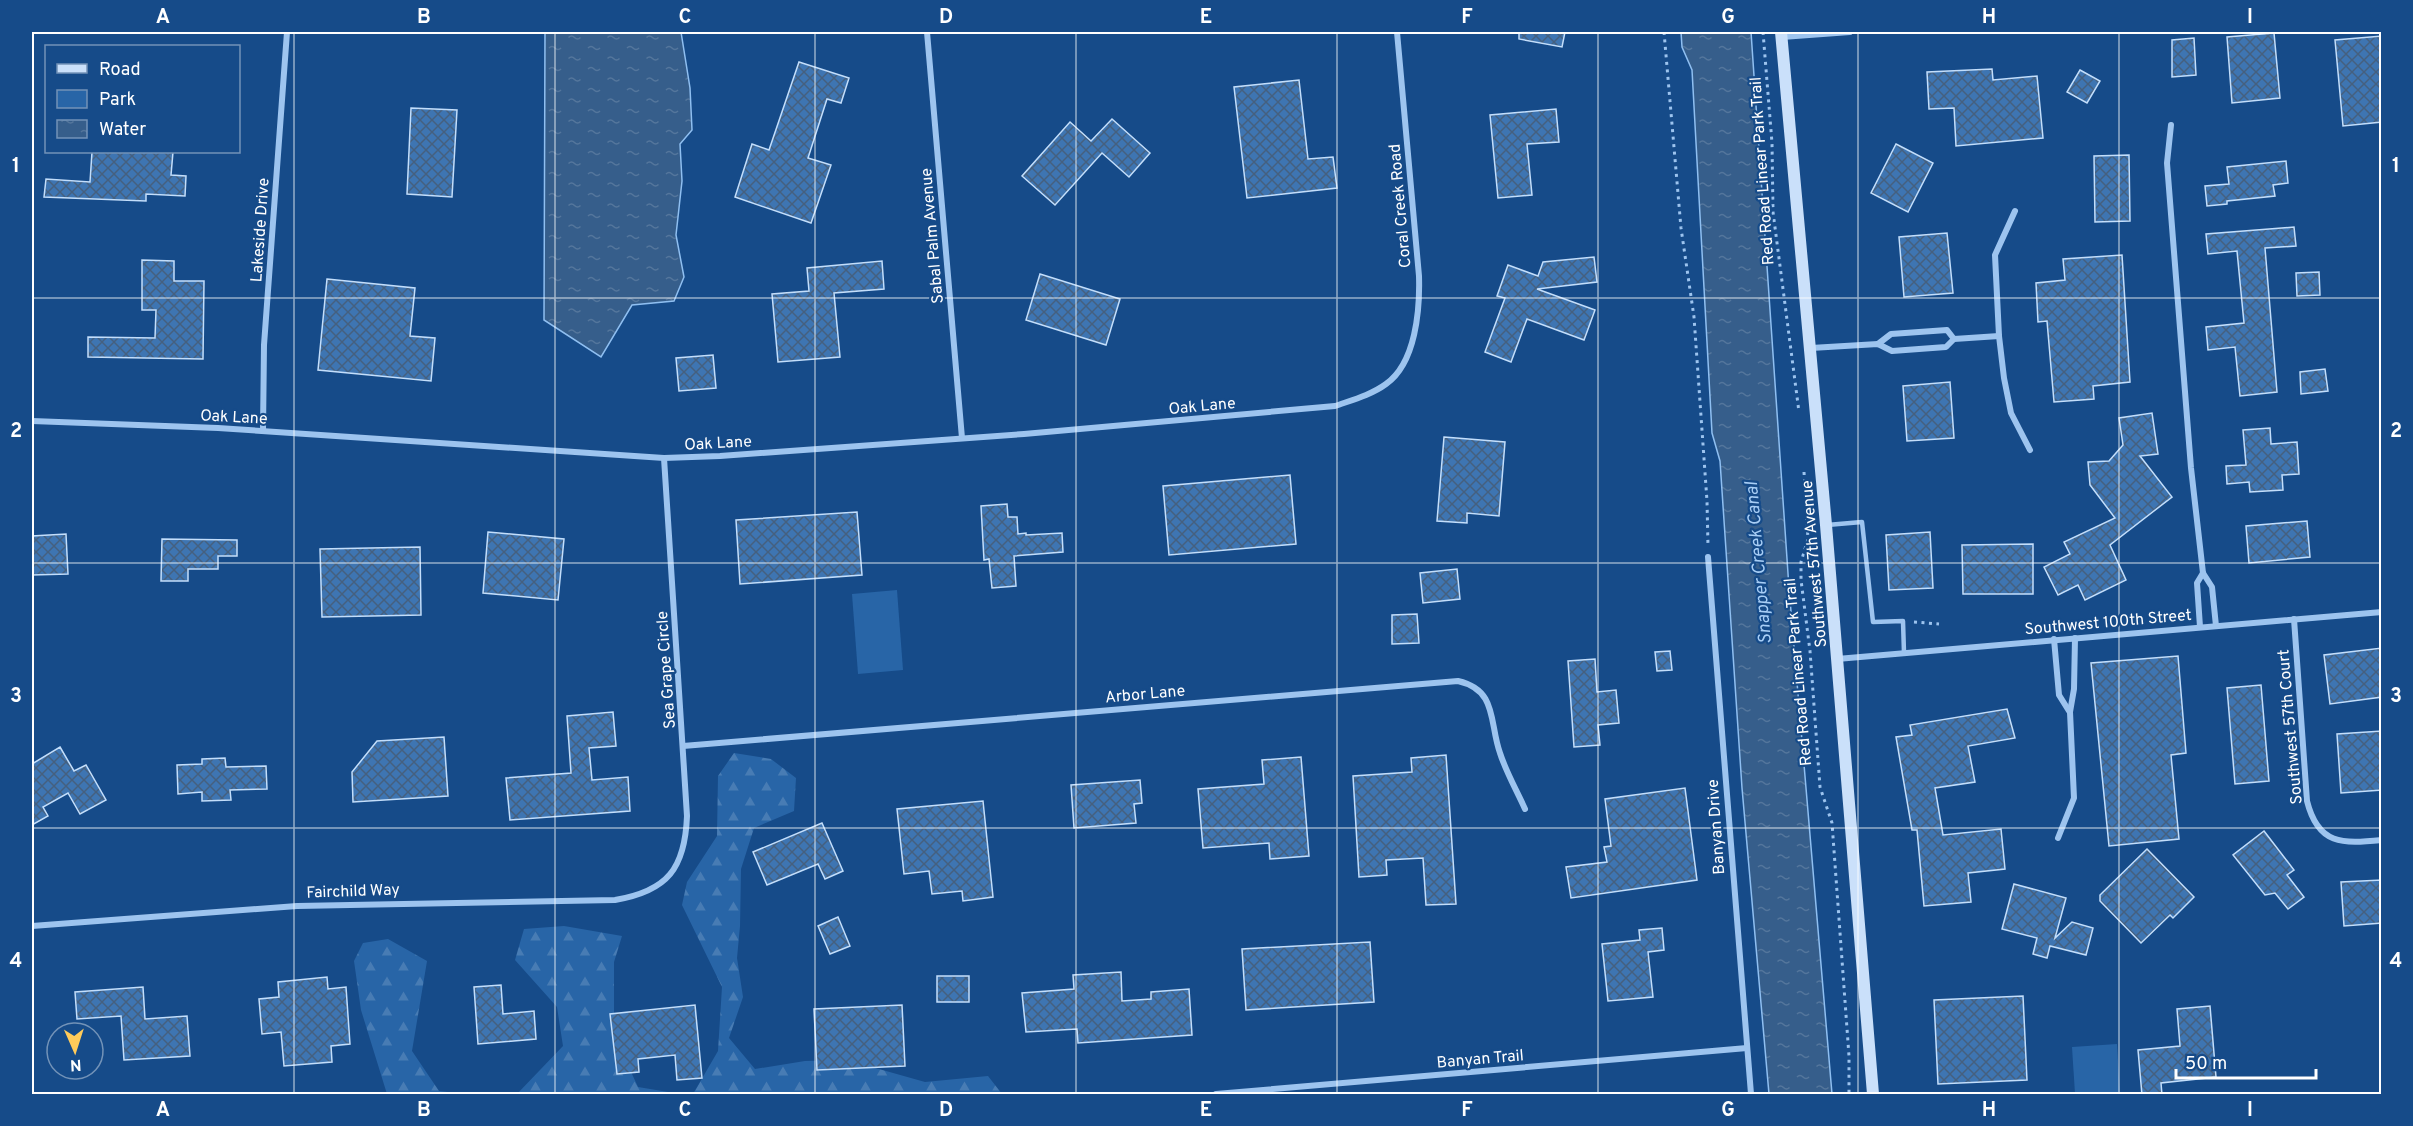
<svg xmlns="http://www.w3.org/2000/svg" width="2413" height="1126" font-family="Overpass,sans-serif">
<style>
.forest{fill:url(#forest-firs)}
.green{fill:#2865a7}
.water{fill:url(#water-ripples);stroke:#8fbff1;stroke-width:1.5}
.building{fill:url(#building-cross-hatch);stroke:#c3defb;stroke-width:1.5}
.lines{fill:none;stroke-linecap:round;stroke-linejoin:round}
.path{stroke:#9dc4ef;stroke-width:3;stroke-dasharray:3 4.5;stroke-linecap:butt}
.lane{stroke:#9dc4ef;stroke-width:4.5}
.street{stroke:#9dc4ef;stroke-width:6}
.secondary{stroke:#cae0fa;stroke-width:12}
.grid{fill:none;stroke:#fff;stroke-width:1.5;stroke-opacity:0.55}
.labels{text-anchor:middle;stroke-width:4.5;stroke-linejoin:round;paint-order:stroke}
.street-label{font-size:16px;fill:#fff;stroke:#164b89}
.water-label{font-size:18px;font-style:italic;fill:#a8cef6;stroke:#164b89}
.neatline{fill:none;stroke:#fff;stroke-width:2}
.grid-label{font-size:20px;text-anchor:middle;font-weight:bold;fill:#fff}
</style>
<defs>
<pattern id="forest-firs" width="22" height="20" patternUnits="userSpaceOnUse" patternTransform="scale(1.5)"><rect width="22" height="20" fill="#2865a7"/><path d="M5 1l3.5 6h-7zM16 11l3.5 6h-7z" fill="#487cb4"/></pattern>
<pattern id="water-ripples" width="26" height="14" patternUnits="userSpaceOnUse" patternTransform="scale(1.5)"><rect width="26" height="14" fill="#365e8b"/><path d="M2 4q2-2 4 0t4 0M15 11q2-2 4 0t4 0" fill="none" stroke="#54769c"/></pattern>
<pattern id="building-cross-hatch" width="8" height="8" patternUnits="userSpaceOnUse" patternTransform="scale(1.5)"><rect width="8" height="8" fill="#3e75b2"/><path d="M0 0l8 8M0 8l8-8" fill="none" stroke="#45607f"/></pattern>
</defs>
<rect width="100%" height="100%" fill="#164b89"/>
<g class="forest">
<polygon points="734,753 771,759 796,778 794,811 754,828 741,869 740,926 737,958 743,997 729,1038 755,1069 805,1061 847,1060 925,1082 988,1076 1002,1094 693,1094 718,1051 722,987 682,905 687,882 717,836 718,776"/>
<polygon points="564,926 622,936 614,962 614,1035 638,1087 680,1094 517,1094 563,1046 557,1007 515,960 524,929"/>
<polygon points="388,939 427,961 412,1051 439,1091 465,1094 387,1094 361,1010 354,961 363,943"/>
</g>
<g class="green">
<polygon points="897,590 903,670 858,674 852,594"/>
<polygon points="2117,1044 2120,1094 2075,1094 2072,1047"/>
</g>
<g class="water">
<polygon points="545,32 681,32 690,88 692,130 680,144 682,181 676,235 684,277 674,301 632,305 601,357 544,320"/>
<polygon points="1681,32 1751,32 1789,588 1832,1094 1769,1094 1742,788 1720,461 1712,433 1692,70 1682,47"/>
</g>
<g class="building">
<polygon points="1519,32 1565,32 1562,47 1519,39"/>
<polygon points="2274,33 2280,98 2232,103 2227,37"/>
<polygon points="2382,36 2382,122 2343,126 2335,40"/>
<polygon points="2194,38 2196,75 2172,77 2172,40"/>
<polygon points="799,62 849,78 841,103 827,99 808,158 831,165 811,223 735,197 752,144 769,150"/>
<polygon points="1992,69 1993,80 2037,76 2043,138 1956,146 1954,108 1929,109 1927,72"/>
<polygon points="2080,70 2100,81 2087,103 2067,92"/>
<polygon points="1299,80 1308,159 1333,157 1337,188 1247,198 1234,87"/>
<polygon points="411,108 457,110 452,197 407,194"/>
<polygon points="1556,109 1559,142 1527,144 1532,195 1498,198 1490,115"/>
<polygon points="1112,119 1150,153 1129,177 1102,153 1055,205 1022,176 1070,122 1091,141"/>
<polygon points="1896,144 1933,163 1908,212 1871,193"/>
<polygon points="92,152 173,152 171,175 186,176 185,196 146,194 146,201 44,197 46,179 90,182"/>
<polygon points="2129,155 2130,221 2095,222 2094,156"/>
<polygon points="2286,161 2288,183 2273,185 2275,196 2227,201 2227,204 2207,206 2205,186 2229,184 2227,167"/>
<polygon points="2294,227 2296,246 2265,248 2277,392 2240,396 2235,347 2208,350 2206,327 2244,323 2237,251 2208,254 2206,234"/>
<polygon points="1947,233 1953,293 1904,297 1899,237"/>
<polygon points="2122,255 2130,382 2093,386 2094,399 2054,402 2047,321 2038,322 2036,283 2065,280 2063,259"/>
<polygon points="1594,257 1597,282 1537,289 1595,310 1584,340 1527,319 1511,362 1485,352 1505,298 1497,296 1508,265 1538,276 1543,262"/>
<polygon points="142,260 174,261 174,281 204,281 203,359 88,357 88,337 155,338 156,310 142,310"/>
<polygon points="882,261 884,289 834,293 840,357 778,362 772,294 809,291 807,268"/>
<polygon points="2319,272 2320,295 2297,296 2296,273"/>
<polygon points="1040,274 1120,299 1106,345 1026,320"/>
<polygon points="327,279 415,288 410,336 435,338 431,381 318,370"/>
<polygon points="713,355 716,388 679,391 676,358"/>
<polygon points="2325,369 2328,391 2301,394 2300,372"/>
<polygon points="1950,382 1954,438 1907,441 1903,386"/>
<polygon points="2152,413 2158,454 2140,456 2172,497 2110,545 2126,580 2085,600 2078,585 2058,595 2044,567 2070,554 2064,542 2115,518 2090,485 2088,462 2109,461 2123,445 2119,418"/>
<polygon points="2270,428 2271,444 2297,442 2299,474 2282,475 2283,490 2250,492 2249,482 2227,484 2226,466 2246,465 2243,430"/>
<polygon points="1444,437 1505,442 1499,516 1467,513 1467,523 1437,521"/>
<polygon points="1290,475 1296,544 1169,555 1163,486"/>
<polygon points="1007,504 1008,517 1017,517 1018,534 1026,533 1026,535 1062,533 1063,552 1014,556 1016,586 992,588 989,559 984,560 981,506"/>
<polygon points="857,512 862,575 740,584 736,520"/>
<polygon points="2307,521 2310,557 2249,563 2246,526"/>
<polygon points="488,532 564,539 558,600 483,593"/>
<polygon points="1930,532 1933,588 1889,590 1886,535"/>
<polygon points="66,534 68,574 32,575 32,536"/>
<polygon points="162,539 237,540 237,556 218,556 218,569 188,569 188,581 161,581"/>
<polygon points="2033,544 2033,594 1963,594 1962,545"/>
<polygon points="420,547 421,615 322,617 320,549"/>
<polygon points="1457,569 1460,599 1423,603 1420,573"/>
<polygon points="1417,614 1419,643 1392,644 1392,615"/>
<polygon points="2382,648 2382,697 2330,704 2324,655"/>
<polygon points="1670,651 1672,670 1657,671 1655,652"/>
<polygon points="2178,656 2186,753 2171,755 2179,839 2109,846 2091,663"/>
<polygon points="1595,659 1597,692 1616,690 1619,723 1598,725 1600,745 1574,747 1568,661"/>
<polygon points="2261,685 2269,781 2235,784 2227,688"/>
<polygon points="2007,709 2015,738 1968,746 1975,782 1935,788 1943,835 2001,829 2005,869 1968,873 1971,902 1924,906 1917,830 1912,830 1896,737 1912,735 1910,725"/>
<polygon points="613,712 616,746 589,748 592,780 628,777 630,811 510,820 506,778 571,773 567,716"/>
<polygon points="2382,731 2382,790 2341,793 2337,734"/>
<polygon points="444,737 448,796 353,802 352,772 377,741"/>
<polygon points="60,747 74,771 86,765 106,800 80,814 68,793 43,807 48,816 32,825 32,764"/>
<polygon points="1446,755 1456,904 1426,905 1423,858 1386,860 1387,875 1359,877 1353,776 1412,772 1411,758"/>
<polygon points="1301,757 1309,856 1270,859 1269,843 1203,848 1198,789 1264,784 1262,760"/>
<polygon points="225,758 226,767 266,766 267,789 230,790 231,800 202,801 202,792 178,794 177,765 202,764 202,759"/>
<polygon points="1140,780 1142,803 1134,804 1136,823 1074,828 1071,785"/>
<polygon points="1685,788 1697,880 1571,898 1566,867 1607,862 1604,847 1611,846 1605,799"/>
<polygon points="983,801 993,897 963,901 962,891 932,894 929,871 904,874 897,809"/>
<polygon points="822,823 843,871 825,879 818,864 767,885 753,852"/>
<polygon points="2264,831 2294,870 2287,875 2304,897 2288,909 2275,893 2265,895 2233,855"/>
<polygon points="2147,849 2194,897 2173,918 2170,915 2141,943 2100,901 2100,895"/>
<polygon points="2382,880 2382,923 2344,926 2341,882"/>
<polygon points="2014,884 2066,898 2055,938 2072,922 2093,928 2086,955 2050,946 2047,958 2033,954 2037,938 2002,929"/>
<polygon points="838,917 850,946 830,954 818,926"/>
<polygon points="1662,928 1664,950 1648,952 1653,997 1608,1001 1602,944 1640,940 1639,930"/>
<polygon points="1370,942 1374,1002 1246,1010 1242,949"/>
<polygon points="1121,972 1122,1001 1151,999 1151,992 1189,989 1192,1035 1078,1043 1077,1029 1026,1032 1022,993 1074,989 1073,975"/>
<rect x="937" y="976" width="32" height="26"/>
<polygon points="327,977 328,989 346,987 350,1044 331,1046 332,1062 284,1066 281,1032 262,1034 259,999 279,997 278,982"/>
<polygon points="501,985 503,1014 534,1011 536,1039 478,1044 474,987"/>
<polygon points="143,987 145,1019 187,1016 190,1056 124,1060 121,1016 77,1019 75,992"/>
<polygon points="2023,996 2027,1080 1938,1084 1934,1000"/>
<polygon points="695,1005 702,1078 677,1080 675,1055 638,1059 639,1072 617,1074 610,1014"/>
<polygon points="902,1005 905,1066 817,1070 814,1009"/>
<polygon points="2210,1006 2216,1077 2161,1083 2162,1095 2142,1095 2138,1050 2180,1046 2177,1009"/>
</g>
<g class="lines">
<g class="path">
<polyline points="1664,32 1681,228 1694,317 1707,501 1708,546"/>
<polyline points="1763,32 1772,143 1773,212 1799,412"/>
<polyline points="1804,472 1808,539 1801,562 1801,580 1810,651 1820,787 1832,823 1849,1056 1849,1094"/>
<polyline points="1914,622 1939,624"/>
</g>
<polyline class="lane" points="1827,525 1862,522 1873,622 1903,621 1904,653"/>
<g class="street">
<polyline points="927,32 962,438"/>
<polyline points="1782,37 1850,32"/>
<polyline points="2171,125 2167,163 2191,468 2203,573 2212,587 2216,626"/>
<polyline points="2015,211 1995,255 1999,336 2004,378 2011,413 2030,450"/>
<polyline points="1878,344 1891,334 1947,330 1954,339"/>
<polyline points="1811,348 1878,344 1892,351 1946,347 1954,339 1999,336"/>
<path d="M32,421L218,428L664,458L720,456L1024,434L1335,406C1352,400 1371,395 1386,384C1416,363 1420,309 1419,276L1397,32"/>
<polyline points="263,431 264,345 287,32"/>
<polyline points="1708,557 1751,1094"/>
<path d="M2294,619L2307,801C2318,845 2342,844 2382,840"/>
<polyline points="2200,627 2197,583 2203,573"/>
<polyline points="2054,639 2059,695 2069,711"/>
<polyline points="1837,659 2382,612"/>
<path d="M683,746L1458,681C1498,690 1489,723 1500,753C1506,772 1517,791 1525,809"/>
<polyline points="2058,838 2074,798 2070,712 2074,689 2075,638"/>
<path d="M32,926L297,906L615,900C668,891 685,868 687,816L664,458"/>
<polyline points="1216,1094 1747,1048"/>
</g>
<polyline class="secondary" points="1781,32 1826,525 1873,1094"/>
</g>
<path class="grid" d="M294,32V1094M555,32V1094M815,32V1094M1076,32V1094M1337,32V1094M1598,32V1094M1858,32V1094M2119,32V1094M32,298H2382M32,563H2382M32,828H2382"/>
<g class="labels">
<g class="street-label">
<text transform="translate(1761 171) rotate(-94)" y="6">Red Road Linear Park Trail</text>
<text transform="translate(1399 206) rotate(-95)" y="6">Coral Creek Road</text>
<text transform="translate(259 230) rotate(-86)" y="6">Lakeside Drive</text>
<text transform="translate(931 236) rotate(-95)" y="6">Sabal Palm Avenue</text>
<text transform="translate(1202 405) rotate(-5)" y="6">Oak Lane</text>
<text transform="translate(234 416) rotate(3)" y="6">Oak Lane</text>
<text transform="translate(718 442) rotate(-3)" y="6">Oak Lane</text>
<text transform="translate(1813 564) rotate(-95)" y="6">Southwest 57th Avenue</text>
<text transform="translate(2108 621) rotate(-5)" y="6">Southwest 100th Street</text>
<text transform="translate(665 670) rotate(-94)" y="6">Sea Grape Circle</text>
<text transform="translate(1797 672) rotate(-95)" y="6">Red Road Linear Park Trail</text>
<text transform="translate(1145 693) rotate(-5)" y="6">Arbor Lane</text>
<text transform="translate(2289 727) rotate(-95)" y="6">Southwest 57th Court</text>
<text transform="translate(1715 827) rotate(-94)" y="6">Banyan Drive</text>
<text transform="translate(353 890) rotate(-2)" y="6">Fairchild Way</text>
<text transform="translate(1480 1058) rotate(-5)" y="6">Banyan Trail</text>
</g>
<g class="water-label">
<text transform="translate(1758 563) rotate(-95)" y="6">Snapper Creek Canal</text>
</g>
</g>
<rect width="2413" height="1126" fill="none" stroke="#164b89" stroke-width="66"/>
<rect x="45" y="45" width="195" height="108" fill="#164b89" stroke="#7393b8" stroke-width="1.5"/>
<rect x="57" y="64" width="30" height="9" fill="#cae0fa" stroke="#7393b8" stroke-width="1.5"/>
<text x="99" y="75" font-size="18" fill="#ffffff">Road</text>
<rect x="57" y="90" width="30" height="18" fill="#2865a7" stroke="#7393b8" stroke-width="1.5"/>
<text x="99" y="105" font-size="18" fill="#ffffff">Park</text>
<rect x="57" y="120" width="30" height="18" fill="url(#water-ripples)" stroke="#7393b8" stroke-width="1.5"/>
<text x="99" y="135" font-size="18" fill="#ffffff">Water</text>
<g transform="translate(75 1051) rotate(177)"><circle r="28" fill="#164b89" stroke="#7393b8" stroke-width="1.5"/>
<path d="M0-4.5L10 22L0 15L-10 22Z" fill="#ffcb5a"/>
<text y="-9" font-size="16" font-weight="bold" text-anchor="middle" fill="#ffffff">N</text>
</g>
<path d="M2176 1069v9h140v-9" fill="none" stroke="#ffffff" stroke-width="3"/>
<text x="2185" y="1069" font-size="18" fill="#ffffff" stroke="#164b89" stroke-width="4.5" paint-order="stroke">50 m</text>
<rect x="33" y="33" width="2347" height="1060" class="neatline"/>
<g class="grid-label">
<text x="163" y="23">A</text>
<text x="424" y="23">B</text>
<text x="685" y="23">C</text>
<text x="946" y="23">D</text>
<text x="1206" y="23">E</text>
<text x="1467" y="23">F</text>
<text x="1728" y="23">G</text>
<text x="1989" y="23">H</text>
<text x="2250" y="23">I</text>
<text x="16" y="172">1</text>
<text x="2396" y="172">1</text>
<text x="16" y="437">2</text>
<text x="2396" y="437">2</text>
<text x="16" y="702">3</text>
<text x="2396" y="702">3</text>
<text x="16" y="967">4</text>
<text x="2396" y="967">4</text>
<text x="163" y="1116">A</text>
<text x="424" y="1116">B</text>
<text x="685" y="1116">C</text>
<text x="946" y="1116">D</text>
<text x="1206" y="1116">E</text>
<text x="1467" y="1116">F</text>
<text x="1728" y="1116">G</text>
<text x="1989" y="1116">H</text>
<text x="2250" y="1116">I</text>
</g>
</svg>
